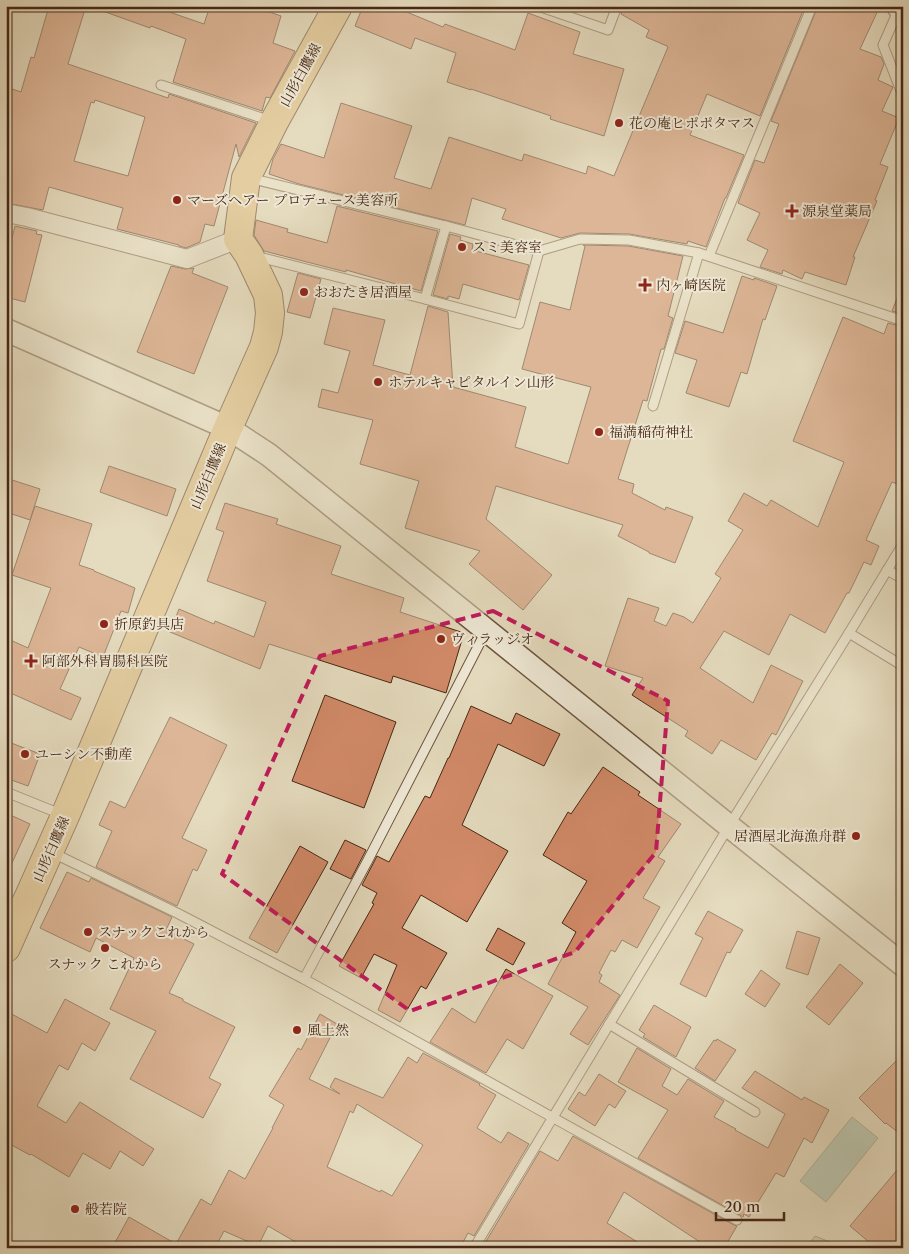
<svg xmlns="http://www.w3.org/2000/svg" width="909" height="1254" font-family="'Libre Caslon Text','Noto Serif JP',serif">
<style>
.green{fill:#b3c093;stroke:#7d7454}
.water{fill:#96bbae;stroke:#768070}
.building{fill:#d28a68;stroke:#472714;fill-rule:evenodd}
.lines{fill:none;stroke-linecap:round;stroke-linejoin:round}
.service-casing{stroke:#6e543e;stroke-width:11}
.minor-casing{stroke:#6e543e;stroke-width:20}
.tertiary-casing{stroke:#6e543e;stroke-width:25}
.primary-casing{stroke:#472714;stroke-width:30}
.service{stroke:#eee8d5;stroke-width:9}
.minor{stroke:#eee8d5;stroke-width:18}
.tertiary{stroke:#eee8d5;stroke-width:22}
.primary{stroke:#e2be7f;stroke-width:28}
.marked{fill:none;stroke:#c2185b;stroke-width:4;stroke-dasharray:10 6;stroke-linejoin:round}
.poi-dot{fill:#8f2418;stroke:#eee8d5;stroke-width:2}
.labels{text-anchor:middle;stroke-width:4;stroke-linejoin:round;paint-order:stroke}
.street-label{font-size:14px;fill:#472714;stroke:#eee8d5}
.poi-label{font-size:14px;fill:#472714;stroke:#eee8d5;text-anchor:start}
</style>
<rect width="100%" height="100%" fill="#e5dbbe"/>
<filter id="stains"><feTurbulence type="fractalNoise" baseFrequency=".004" numOctaves="4"/><feColorMatrix values="0 0 0 0 .2 0 0 0 0 .09 0 0 0 0 .02 0 0 0 .5 -.17"/></filter>
<radialGradient id="worn" r=".72"><stop offset=".6" stop-color="#630" stop-opacity="0"/><stop offset="1" stop-color="#630" stop-opacity=".3"/></radialGradient>
<polygon class="green" points="815,1236 845,1248 806,1248"/>
<polygon class="water" points="852,1117 878,1138 826,1202 800,1181"/>
<g class="building">
<path d="M49,6H86L68,64L168,98L169,94L256,123L239,157L236,144L214,226L205,224L200,242L186,248L179,246V245L117,229L123,208L49,187L43,210L6,203V87L21,92L31,57L34,58ZM95,100L145,117L128,176L74,161L91,102L94,103Z"/>
<polygon points="97,6 152,6 204,24 210,6 252,6 281,16 273,43 295,51 270,98 266,97 262,111 173,82 186,39 151,26 150,28 97,9"/>
<polygon points="363,6 392,6 443,27 445,24 515,50 528,13 580,32 573,54 624,69 604,136 550,119 551,116 471,89 471,90 447,82 456,53 415,38 411,49 355,26"/>
<polygon points="623,6 805,6 760,116 707,94 690,135 744,155 726,198 725,198 706,247 688,241 687,244 629,234 580,233 561,238 502,219 506,209 472,198 465,225 299,184 269,174 273,159 281,144 324,158 341,103 412,126 394,178 431,189 449,137 522,161 524,154 586,174 588,166 614,176 668,47 667,46 646,37 649,30 621,14"/>
<polygon points="818,6 880,6 860,49 881,57 884,64 878,80 893,87 882,111 899,118 880,164 888,167 875,200 877,201 853,257 855,257 846,285 805,272 802,279 783,270 782,274 760,267 768,250 747,240 760,213 738,203 755,160 764,163 779,124 771,121"/>
<polygon points="337,206 438,231 421,291 346,270 346,272 264,251 254,235 256,220 288,229 287,232 327,243"/>
<polygon points="15,226 37,231 36,234 42,235 25,302 6,297 6,262"/>
<polygon points="450,234 461,237 460,240 473,244 472,250 529,265 519,300 463,284 459,299 448,296 448,299 433,295"/>
<polygon points="583,245 628,246 683,256 668,316 673,318 664,349 661,349 647,401 643,400 618,479 634,484 632,493 665,510 666,507 693,517 675,563 649,553 649,552 618,536 623,525 496,486 486,519 552,575 523,610 469,564 480,551 405,528 419,481 360,464 373,420 318,407 322,389 338,393 350,351 324,344 333,308 385,320 373,365 410,375 428,306 448,312 453,387 526,407 515,447 568,464 591,387 522,369 540,302 570,310 585,246"/>
<polygon points="171,266 185,269 194,268 192,273 228,287 194,374 137,352"/>
<polygon points="298,273 321,279 310,318 287,312"/>
<polygon points="742,276 754,280 754,278 777,286 765,320 763,319 747,374 741,372 729,407 686,393 697,360 675,353 685,321 723,333"/>
<polygon points="901,288 903,288 903,314 892,311"/>
<polygon points="843,317 884,334 888,323 903,327 903,486 892,482 866,540 879,546 871,565 864,562 849,593 847,593 825,633 790,614 769,655 724,631 700,668 753,703 771,665 803,681 776,735 772,733 756,760 721,740 712,754 685,736 688,731 632,695 643,678 605,666 628,598 659,608 654,621 666,626 673,613 684,617 693,623 721,578 715,574 743,530 728,521 744,493 767,506 771,500 818,527 844,462 793,441"/>
<polygon points="109,466 176,489 167,516 100,492"/>
<polygon points="6,478 40,489 30,520 6,512"/>
<polygon points="225,503 278,519 276,524 341,546 331,574 404,598 400,612 464,633 446,693 393,676 391,683 269,644 260,669 170,632 179,609 214,624 215,621 254,637 266,602 207,581 224,532 216,529"/>
<polygon points="35,506 92,524 79,565 94,570 94,571 135,588 128,613 121,611 103,657 79,647 60,689 81,698 71,720 6,691 6,638 28,648 51,588 12,575"/>
<polygon points="325,695 396,722 364,808 292,781"/>
<polygon points="471,706 511,724 516,713 560,734 544,766 498,744 462,825 508,851 467,922 421,895 402,928 447,953 426,989 421,986 400,1022 378,1010 397,965 374,954 361,978 339,966 374,904 372,903 377,893 362,885 377,856 389,862 425,796 430,798 448,758 449,758"/>
<polygon points="170,717 227,745 182,838 207,850 197,871 193,869 177,906 96,867 112,831 99,825 110,801 125,808"/>
<polygon points="6,741 40,754 28,786 6,778"/>
<polygon points="603,767 640,792 638,795 681,824 658,857 665,861 643,898 660,907 637,948 622,940 615,952 611,950 599,973 602,975 599,982 620,995 588,1045 570,1034 588,1007 548,984 576,932 562,923 587,881 543,855 568,812 571,814"/>
<polygon points="6,813 30,824 6,876"/>
<polygon points="345,840 366,850 351,879 330,869"/>
<polygon points="300,846 328,862 277,953 249,938"/>
<polygon points="67,872 89,882 91,878 172,917 166,930 194,944 169,993 183,999 183,1001 235,1027 209,1078 221,1084 203,1118 130,1079 156,1031 110,1009 134,958 96,938 90,952 40,928"/>
<polygon points="708,911 743,930 730,953 727,952 706,997 680,984 703,938 695,934"/>
<polygon points="498,928 525,943 513,965 486,950"/>
<polygon points="797,931 820,938 808,975 786,968"/>
<polygon points="840,964 863,983 829,1025 806,1007"/>
<polygon points="506,969 553,996 523,1049 507,1039 486,1073 430,1042 452,1008 475,1023"/>
<polygon points="761,970 780,984 765,1007 745,994"/>
<polygon points="65,999 110,1023 95,1051 82,1043 68,1070 59,1065 37,1106 66,1123 80,1102 154,1149 143,1166 120,1151 110,1169 83,1153 69,1177 31,1154 30,1155 6,1142 6,1011 47,1033"/>
<polygon points="654,1005 691,1027 676,1057 643,1037 645,1034 639,1030"/>
<path d="M320,1014L337,1024L309,1079L340,1094L330,1087L335,1078L383,1098L408,1057L417,1063L423,1053L480,1084L479,1085L496,1095L477,1128L501,1143L508,1132L529,1144L474,1236L468,1233L460,1248H306L268,1226L258,1246L224,1231L215,1248H112L129,1217L176,1244L201,1199L211,1205L229,1170L245,1179L273,1128H272L284,1105L269,1096L298,1048L301,1050ZM357,1104L423,1145L392,1196L381,1190L380,1192L327,1167L350,1111L353,1113Z"/>
<polygon points="717,1039 736,1050 715,1081 695,1068 714,1040 716,1041"/>
<polygon points="637,1048 671,1069 662,1086 677,1095 688,1079 724,1101 714,1117 736,1129 735,1130 768,1148 785,1114 742,1088 755,1071 802,1100 804,1097 829,1110 812,1143 804,1138 784,1177 776,1173 749,1217 744,1214 743,1217 740,1215 638,1158 668,1110 618,1082"/>
<polygon points="903,1054 903,1136 886,1123 885,1124 859,1098"/>
<polygon points="599,1074 626,1091 615,1108 609,1104 595,1126 568,1109 579,1092 585,1096"/>
<polygon points="573,1136 734,1225 737,1226 724,1248 709,1248 624,1192 607,1223 647,1248 493,1248 485,1243 540,1151 558,1161"/>
<polygon points="903,1163 903,1248 876,1248 850,1226"/>
</g>
<g class="lines">
<defs>
<g id="service">
<polyline points="538,6 608,30 617,6"/>
<polyline points="898,11 883,45 903,96"/>
<polyline points="161,85 271,121"/>
<polyline points="249,178 446,226 539,251 580,239 629,240 699,253 903,321"/>
<polyline points="255,256 425,299 446,226"/>
<polyline points="709,256 812,6"/>
<polyline points="425,299 519,324 539,251"/>
<polyline points="653,406 699,253"/>
<polyline points="887,570 903,579"/>
<polyline points="849,633 903,666"/>
<polyline points="6,792 63,815"/>
<polyline points="53,853 177,913 304,979 737,1220"/>
<polyline points="304,979 368,860 486,631"/>
<polyline points="609,1024 755,1112"/>
<polyline points="474,1248 729,826 849,633 903,544"/>
</g>
<polyline id="minor" points="6,213 27,217 187,259 238,239"/>
<g id="tertiary">
<polyline points="898,6 903,13"/>
<polyline points="6,330 228,428 269,455 729,826 903,965"/>
</g>
<polyline id="primary" points="6,948 65,816 228,428 264,347 268,332 270,313 268,295 249,255 238,239 246,178 274,122 338,6"/>
</defs>
<use href="#service" class="service-casing"/>
<use href="#minor" class="minor-casing"/>
<use href="#tertiary" class="tertiary-casing"/>
<use href="#primary" class="primary-casing"/>
<use href="#service" class="service"/>
<use href="#minor" class="minor"/>
<use href="#tertiary" class="tertiary"/>
<use href="#primary" class="primary"/>
</g>
<path d="M0 0H909V1254H0ZM493,611L668,701L656,852L575,952L410,1011L222,874L320,656Z" fill="#e5dbbe" fill-opacity=".55" fill-rule="evenodd"/>
<path class="marked" d="M493,611L668,701L656,852L575,952L410,1011L222,874L320,656Z"/>
<g class="poi-dot">
<circle cx="619" cy="123" r="5"/>
<circle cx="177" cy="200" r="5"/>
<path d="M789.5 203.5h5v5h5v5h-5v5h-5v-5h-5v-5h5z"/>
<circle cx="462" cy="247" r="5"/>
<path d="M642.5 277.5h5v5h5v5h-5v5h-5v-5h-5v-5h5z"/>
<circle cx="304" cy="292" r="5"/>
<circle cx="378" cy="382" r="5"/>
<circle cx="599" cy="432" r="5"/>
<circle cx="104" cy="624" r="5"/>
<circle cx="441" cy="639" r="5"/>
<path d="M28.5 653.5h5v5h5v5h-5v5h-5v-5h-5v-5h5z"/>
<circle cx="25" cy="754" r="5"/>
<circle cx="856" cy="836" r="5"/>
<circle cx="88" cy="932" r="5"/>
<circle cx="105" cy="948" r="5"/>
<circle cx="297" cy="1030" r="5"/>
<circle cx="75" cy="1209" r="5"/>
</g>
<g class="labels">
<g class="street-label">
<text transform="translate(300 75) rotate(-61)" y="5">山形白鷹線</text>
<text transform="translate(208 476) rotate(-67)" y="5">山形白鷹線</text>
<text transform="translate(51 849) rotate(-66)" y="5">山形白鷹線</text>
</g>
<g class="poi-label">
<text x="629" y="128">花の庵ヒポポタマス</text>
<text x="187" y="205">マーズヘアー プロデュース美容所</text>
<text x="802" y="216">源泉堂薬局</text>
<text x="472" y="252">スミ美容室</text>
<text x="656" y="290">内ヶ崎医院</text>
<text x="314" y="297">おおたき居酒屋</text>
<text x="388" y="387">ホテルキャピタルイン山形</text>
<text x="609" y="437">福満稲荷神社</text>
<text x="114" y="629">折原釣具店</text>
<text x="451" y="644">ヴィラッジオ</text>
<text x="42" y="666">阿部外科胃腸科医院</text>
<text x="35" y="759">ユーシン不動産</text>
<text x="846" y="841" text-anchor="end">居酒屋北海漁舟群</text>
<text x="98" y="937">スナックこれから</text>
<text x="105" y="969" text-anchor="middle">スナック これから</text>
<text x="307" y="1035">風土然</text>
<text x="85" y="1214">般若院</text>
</g>
</g>
<rect width="909" height="1254" fill="none" stroke="#e5dbbe" stroke-width="25"/>
<rect x="8" y="8" width="894" height="1239" fill="none" stroke="#472714" stroke-width="2.5"/>
<rect x="12" y="12" width="884" height="1229" fill="none" stroke="#472714"/>
<path d="M716 1212v8h68v-8" fill="none" stroke="#472714" stroke-width="2.5"/>
<text x="724" y="1212" font-size="15" fill="#472714" stroke="#eee8d5" stroke-width="4" paint-order="stroke">20 m</text>
<rect width="100%" height="100%" filter="url(#stains)"/>
<rect width="100%" height="100%" fill="url(#worn)"/>
</svg>
